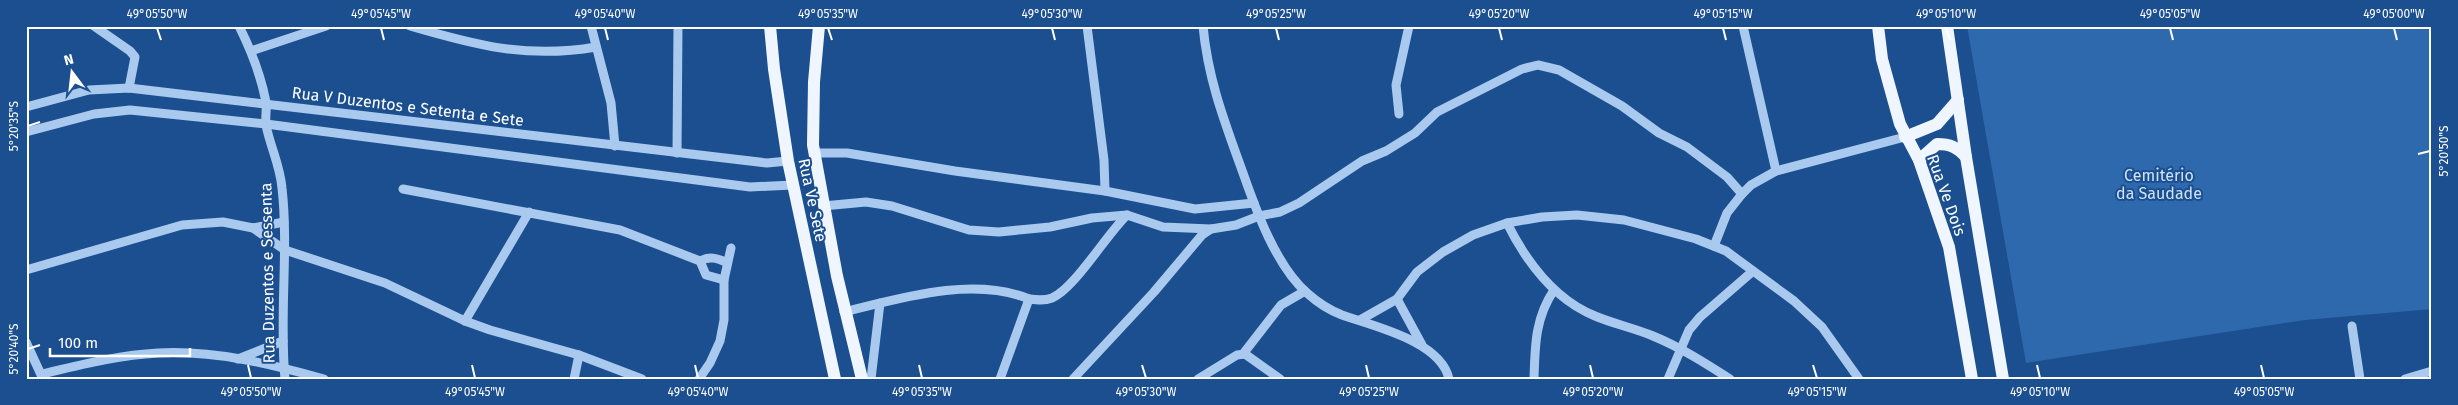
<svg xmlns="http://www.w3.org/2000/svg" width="2458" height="405" font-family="'Fira Sans',sans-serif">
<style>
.green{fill:#2e69ad}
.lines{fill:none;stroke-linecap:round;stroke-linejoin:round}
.minor{stroke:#a9c9ee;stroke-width:9}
.major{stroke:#f0f6ff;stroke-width:12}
.ticks{fill:none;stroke:#fff;stroke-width:2}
.labels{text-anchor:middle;stroke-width:4;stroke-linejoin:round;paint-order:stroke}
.street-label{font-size:16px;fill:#fff;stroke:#1b4f8f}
.park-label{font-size:16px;fill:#cfe3fa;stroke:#1b4f8f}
.neatline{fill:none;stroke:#fff;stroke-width:2}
.ticks-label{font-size:12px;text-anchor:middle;fill:#fff}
</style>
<rect width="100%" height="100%" fill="#1b4f8f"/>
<polygon class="green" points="1967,26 2432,26 2432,309 2305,320 2026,363"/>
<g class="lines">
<g class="minor">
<polyline points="94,26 130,51 135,57 129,88"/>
<path d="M239,26C251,50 261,76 266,102C267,109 265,117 266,125C270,146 280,165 282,188C289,251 279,315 285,379"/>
<path d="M410,26C475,45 527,59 596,47"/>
<polyline points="591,26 611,103 615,146"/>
<polyline points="1087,26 1104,160 1105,191"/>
<path d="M1203,26C1208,80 1225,123 1243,173C1256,210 1276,266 1307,293C1317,302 1329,310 1342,315C1373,326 1441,341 1449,379"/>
<polyline points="1743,26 1776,171"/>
<polyline points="251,51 326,26"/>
<polyline points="26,107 89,90 129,88 767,163 788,161"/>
<polyline points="1399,114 1396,85 1409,26"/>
<polyline points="26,132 94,114 130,110 266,124 750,187 793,185"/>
<polyline points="677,153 678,26"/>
<polyline points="815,153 847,153 955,171 1105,191 1195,209 1254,203"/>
<polyline points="403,189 620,230 700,261 706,275 724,280"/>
<polyline points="1742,194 1751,185 1776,171 1905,137"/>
<polyline points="823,206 866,202 892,206 969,230 999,232 1050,227 1092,218 1127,215 1163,227 1211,229 1236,225 1259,216 1280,212 1299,203 1362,161 1386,151 1415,133 1437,112 1522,69 1538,65 1559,70 1622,106 1659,133 1687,147 1727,177 1742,194 1727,213 1714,246"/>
<path d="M1507,223C1526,261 1553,299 1595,316C1614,324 1634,328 1653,336C1680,347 1705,363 1730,379"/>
<polyline points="253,228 284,222"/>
<path d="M700,261C710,256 716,258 726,262"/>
<polyline points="26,270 182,225 223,222 253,228 285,250 385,283 465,321 490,330 579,355 642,379"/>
<polyline points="1397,299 1422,345"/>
<path d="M844,312C901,298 973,276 1029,299"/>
<polyline points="1360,320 1397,299 1417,272 1443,252 1473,235 1507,223 1542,217 1577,215 1624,220 1696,239 1726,251 1794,301 1822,327 1859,379"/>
<polyline points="465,321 529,212"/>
<polyline points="2352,326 2360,379"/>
<polyline points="26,342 43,379"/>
<polyline points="1243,354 1281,305 1305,291"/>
<polyline points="238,359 283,341"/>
<path d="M42,374C80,365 119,355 158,353C214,350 271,364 324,379"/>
<polyline points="574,379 579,355"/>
<polyline points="699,379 710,363 720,341 724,320 724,280 731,248"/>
<polyline points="871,379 880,303"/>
<path d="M1000,379L1029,299C1037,300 1044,301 1052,298C1075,288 1106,235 1127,215"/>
<polyline points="1073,379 1154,292 1202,235 1211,229"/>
<polyline points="1198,379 1237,355 1245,354 1280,379"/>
<path d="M1534,379C1535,346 1535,318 1554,290"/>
<polyline points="1668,379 1689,330 1700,317 1753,271"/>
<polyline points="2405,379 2432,371"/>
</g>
<g class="major">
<polyline points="770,26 774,69 788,161 835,379"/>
<polyline points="819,26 814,82 813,145 837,276 862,379"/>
<polyline points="1878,26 1882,59 1900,124 1919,160 1949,247 1972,379"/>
<polyline points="1947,26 1966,157 2003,379"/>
<polyline points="1905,137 1937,124 1958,100"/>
<path d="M1919,160L1937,144C1950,144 1957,147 1966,157"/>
</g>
</g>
<path class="ticks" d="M157,28L161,40M381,28L384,40M605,28L608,40M828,28L832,40M1052,28L1055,40M1276,28L1279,40M1499,28L1502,40M1723,28L1726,40M1946,28L1950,40M2170,28L2173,40M2394,28L2397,40M28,126L40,122M2418,154L2430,151M28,349L40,345M248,365L251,378M472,365L475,378M695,365L698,378M919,365L922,378M1142,365L1146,378M1366,365L1369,378M1590,365L1593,378M1813,365L1817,378M2037,365L2040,378M2261,365L2264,378"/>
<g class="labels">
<g class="street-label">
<text transform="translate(408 106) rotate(7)" y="6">Rua V Duzentos e Setenta e Sete</text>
<text transform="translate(1947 195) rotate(70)" y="6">Rua Ve Dois</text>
<text transform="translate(813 200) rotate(78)" y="6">Rua Ve Sete</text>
<text transform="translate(267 273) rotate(-91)" y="6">Rua Duzentos e Sessenta</text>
</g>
<g class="park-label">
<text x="2159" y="181">Cemitério<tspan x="2159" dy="18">da Saudade</tspan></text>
</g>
</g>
<rect width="2458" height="405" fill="none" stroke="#1b4f8f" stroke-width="55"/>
<g transform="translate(72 72) rotate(345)" stroke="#1b4f8f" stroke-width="4" paint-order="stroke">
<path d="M0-4L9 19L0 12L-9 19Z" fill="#ffffff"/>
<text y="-8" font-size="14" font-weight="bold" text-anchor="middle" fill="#ffffff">N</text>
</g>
<path d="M50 348v8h140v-8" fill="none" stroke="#ffffff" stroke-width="2.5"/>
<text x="58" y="348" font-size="15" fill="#ffffff" stroke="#1b4f8f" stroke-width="4" paint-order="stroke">100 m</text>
<rect x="28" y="28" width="2402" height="350" class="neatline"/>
<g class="ticks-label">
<text x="157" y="18">49°05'50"W</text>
<text x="381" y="18">49°05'45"W</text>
<text x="605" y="18">49°05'40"W</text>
<text x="828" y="18">49°05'35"W</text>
<text x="1052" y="18">49°05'30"W</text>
<text x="1276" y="18">49°05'25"W</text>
<text x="1499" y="18">49°05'20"W</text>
<text x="1723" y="18">49°05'15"W</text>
<text x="1946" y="18">49°05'10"W</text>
<text x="2170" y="18">49°05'05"W</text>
<text x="2394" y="18">49°05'00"W</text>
<text transform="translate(14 126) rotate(-90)" y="4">5°20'35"S</text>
<text transform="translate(2444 151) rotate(-90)" y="4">5°20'50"S</text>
<text transform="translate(14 349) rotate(-90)" y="4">5°20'40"S</text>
<text x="251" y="396">49°05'50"W</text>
<text x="475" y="396">49°05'45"W</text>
<text x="698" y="396">49°05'40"W</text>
<text x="922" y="396">49°05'35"W</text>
<text x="1146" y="396">49°05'30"W</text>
<text x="1369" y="396">49°05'25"W</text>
<text x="1593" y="396">49°05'20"W</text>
<text x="1817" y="396">49°05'15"W</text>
<text x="2040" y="396">49°05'10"W</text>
<text x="2264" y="396">49°05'05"W</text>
</g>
</svg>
